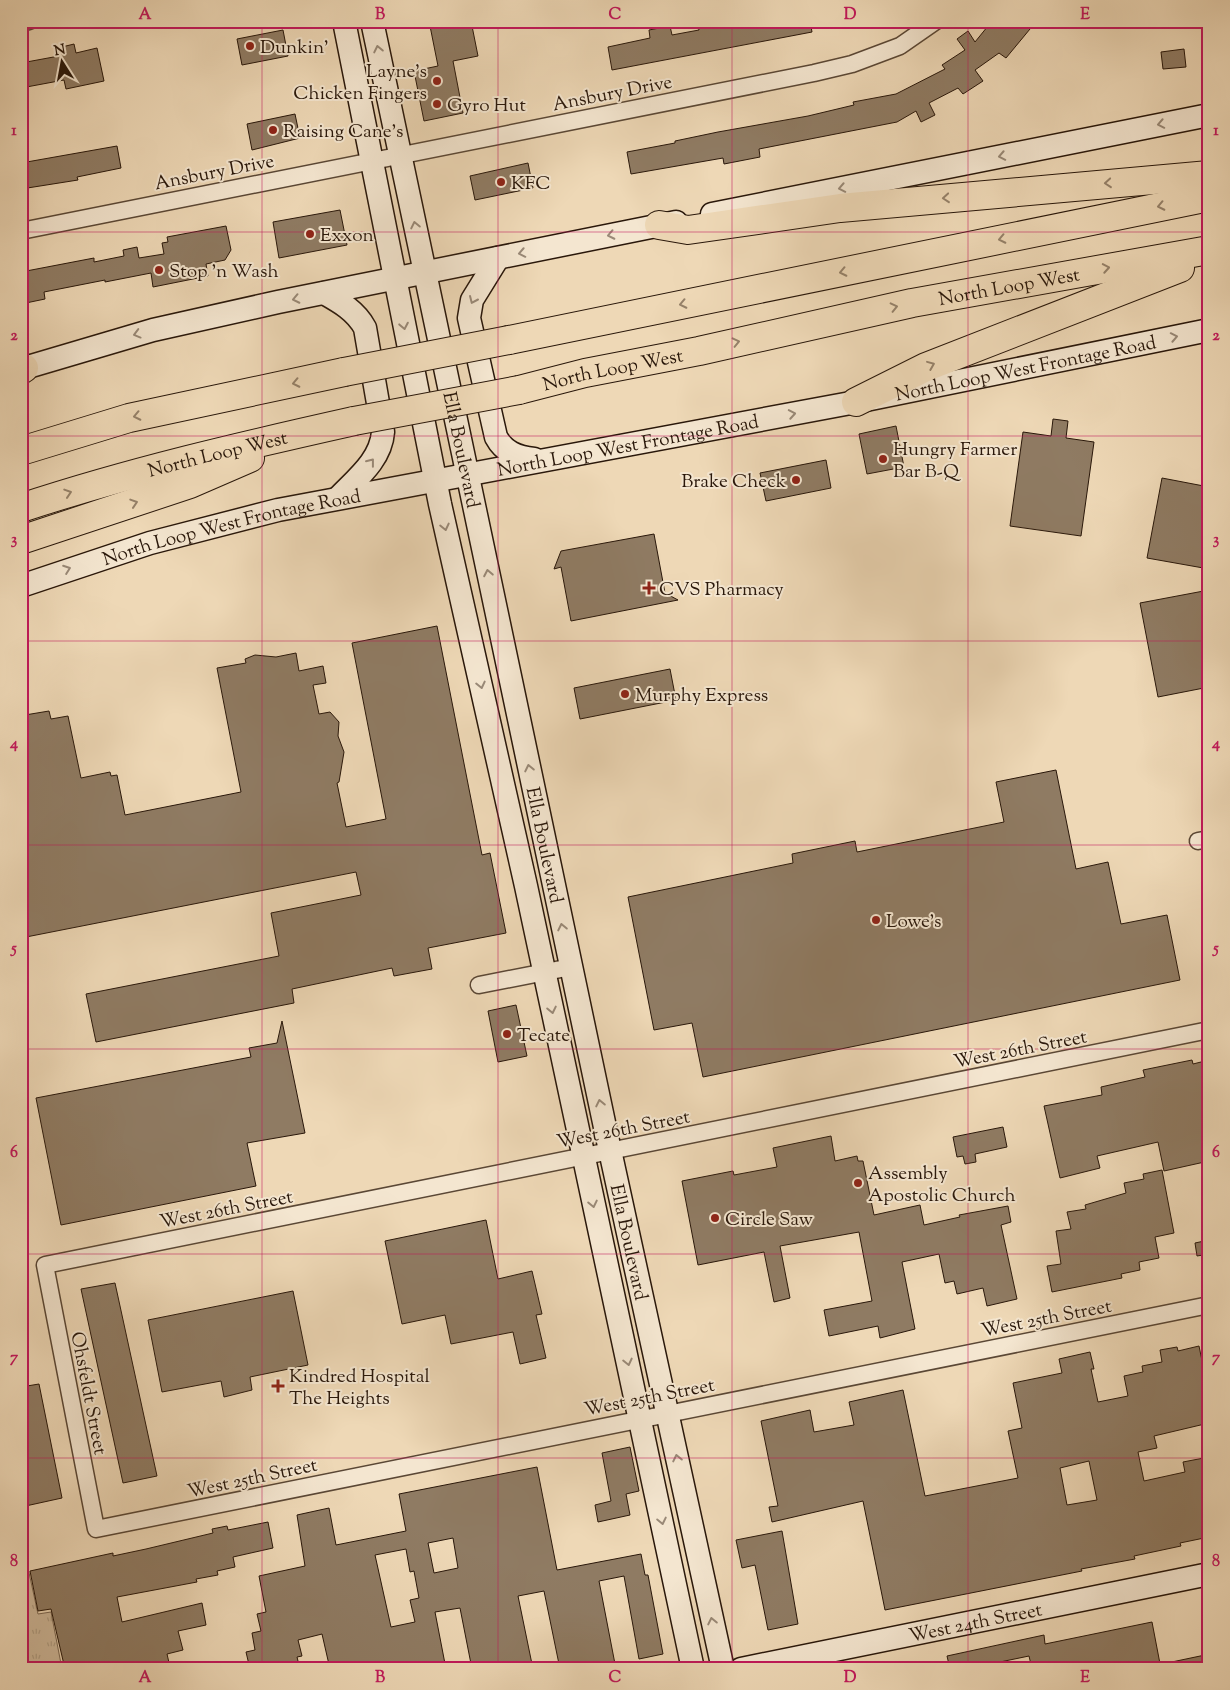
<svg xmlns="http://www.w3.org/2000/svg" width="1230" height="1690" font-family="'Sorts Mill Goudy',serif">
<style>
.park{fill:url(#park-tufts);stroke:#7b6752}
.building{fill:#8f7b63;stroke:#29170a;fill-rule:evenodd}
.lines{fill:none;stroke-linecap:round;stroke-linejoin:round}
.street-casing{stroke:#5a4735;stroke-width:19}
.secondary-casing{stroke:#29170a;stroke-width:25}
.highway-casing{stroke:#29170a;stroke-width:30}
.street{stroke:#f4e6d0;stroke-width:16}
.secondary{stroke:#f4e6d0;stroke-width:22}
.highway{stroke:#eed8b6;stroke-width:28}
.highway-bridge-casing{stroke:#29170a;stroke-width:30;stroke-linecap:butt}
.highway-bridge{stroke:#eed8b6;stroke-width:28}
.oneway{stroke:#998977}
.oneway2{stroke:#958169}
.grid{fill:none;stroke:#c2185b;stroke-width:1;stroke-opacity:0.55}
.poi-dot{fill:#8f2418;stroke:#f4e6d0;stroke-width:2}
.labels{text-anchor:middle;stroke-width:4;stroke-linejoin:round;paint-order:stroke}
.poi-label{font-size:19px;fill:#29170a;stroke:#f4e6d0;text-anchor:start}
.street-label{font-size:19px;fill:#29170a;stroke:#f4e6d0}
.neatline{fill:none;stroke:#c2185b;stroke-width:2}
.grid-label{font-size:16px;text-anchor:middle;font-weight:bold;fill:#c2185b}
</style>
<defs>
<pattern id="park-tufts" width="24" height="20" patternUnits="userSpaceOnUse" patternTransform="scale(1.25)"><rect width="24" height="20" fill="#cdb799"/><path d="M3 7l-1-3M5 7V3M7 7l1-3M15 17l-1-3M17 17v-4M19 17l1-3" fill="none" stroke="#b09d82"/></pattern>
</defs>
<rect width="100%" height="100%" fill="#eed8b6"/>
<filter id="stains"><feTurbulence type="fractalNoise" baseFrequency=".004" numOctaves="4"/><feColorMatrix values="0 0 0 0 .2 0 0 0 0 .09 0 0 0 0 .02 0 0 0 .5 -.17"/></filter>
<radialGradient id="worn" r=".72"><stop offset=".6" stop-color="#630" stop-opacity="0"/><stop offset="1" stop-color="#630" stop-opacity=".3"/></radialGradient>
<polygon class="park" points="21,1556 26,1559 38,1614 51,1612 62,1669 21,1669"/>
<g class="building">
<polygon points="429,21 471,21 478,56 453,61 463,113 424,121 414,71 438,66"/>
<polygon points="697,21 810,21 812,32 612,70 608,47 650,38 649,30 670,26 672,35 699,30"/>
<polygon points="992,21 1020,21 1030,29 1006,58 999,53 975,70 983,81 963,94 958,88 929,103 935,115 921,122 916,111 897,122 759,149 760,157 724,164 723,158 631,174 627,152 675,143 675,141 718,132 808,116 854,105 853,102 896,94 945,69 942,65 965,50 957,39 968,31 975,42"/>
<polygon points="283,30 288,56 242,65 237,39"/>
<polygon points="74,44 76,53 97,48 104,81 66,89 64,80 21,88 21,63 59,56 58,48"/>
<polygon points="1184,49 1186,67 1163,69 1161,52"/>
<polygon points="295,114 300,138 252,150 247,124"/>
<polygon points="117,146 121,168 77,177 78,180 21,189 21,163"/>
<polygon points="528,163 533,188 475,200 470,176"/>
<polygon points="340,210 347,245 279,258 273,222"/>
<polygon points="226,226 231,250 225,260 206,264 208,276 153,287 151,273 105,282 105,280 44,292 45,299 21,304 21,272 94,258 94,262 124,256 123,250 137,247 139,258 164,254 162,243 168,242 167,237"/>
<polygon points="1053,419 1068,421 1066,438 1094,442 1081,536 1010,526 1023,432 1051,436"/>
<polygon points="896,426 904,467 867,474 859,434"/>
<polygon points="826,460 831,488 766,501 760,473"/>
<polygon points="1162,478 1209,487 1209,569 1147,558"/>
<polygon points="654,534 665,593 678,600 571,621 561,567 554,569 561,551"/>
<polygon points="1209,590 1209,687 1158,697 1140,603"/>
<polygon points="437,626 482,855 490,853 506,933 428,948 432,969 394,976 392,968 292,989 294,1003 96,1042 86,994 279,956 271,913 361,895 356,872 21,938 21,724 26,723 25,715 49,711 51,719 68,716 81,778 110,772 111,776 117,775 125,815 241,792 217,668 246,663 245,659 255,655 276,657 296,653 299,671 323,666 326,683 313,685 319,714 330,712 339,722 338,736 344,752 339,782 337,783 346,827 386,819 352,643"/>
<polygon points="670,669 676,700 580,719 574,688"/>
<polygon points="1056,770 1076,869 1108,862 1121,924 1167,915 1180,980 703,1077 692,1023 654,1030 628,897 793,863 792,854 855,841 857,852 1004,822 996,782"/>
<polygon points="516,1005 527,1056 498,1062 488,1011"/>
<polygon points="282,1021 305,1133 247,1143 256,1186 61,1225 36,1098 251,1057 249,1048 277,1043"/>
<polygon points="1192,1060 1193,1064 1209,1060 1209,1161 1164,1171 1158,1142 1097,1156 1100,1168 1060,1178 1044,1106 1102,1095 1101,1087 1145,1077 1143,1070"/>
<polygon points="1003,1127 1007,1147 975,1154 976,1162 965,1164 963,1156 957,1157 953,1137"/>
<polygon points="831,1136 835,1161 857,1156 858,1161 863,1161 874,1215 920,1205 924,1225 960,1217 959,1215 1008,1206 1011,1222 1001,1225 1017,1299 987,1306 983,1288 957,1294 954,1281 945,1283 939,1254 902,1262 915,1329 880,1338 878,1326 829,1336 824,1310 872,1301 859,1232 780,1246 790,1298 774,1302 764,1252 698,1265 682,1181 733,1171 734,1175 777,1167 773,1148"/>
<polygon points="1162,1170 1174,1233 1155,1237 1159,1258 1139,1262 1140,1270 1121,1274 1122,1278 1052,1292 1047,1266 1061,1264 1056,1231 1071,1229 1067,1212 1086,1209 1085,1205 1126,1193 1124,1183 1144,1179 1143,1174"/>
<polygon points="486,1220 498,1279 532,1271 542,1314 536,1315 546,1358 520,1364 513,1332 451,1344 445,1315 402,1324 385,1241"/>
<polygon points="1209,1240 1209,1254 1197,1256 1195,1243"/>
<polygon points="115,1283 157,1476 123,1483 81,1289"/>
<polygon points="293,1291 308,1365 250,1377 252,1390 224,1397 221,1381 162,1392 148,1320"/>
<path d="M1199,1346L1209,1395V1423L1154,1436L1157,1448L1138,1452L1144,1481L1185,1472L1183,1462L1209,1457V1476L1203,1477L1209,1504V1537L1180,1543L1181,1546L1134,1556L1135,1559L1081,1569L1082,1571L885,1610L863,1501L772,1522L769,1507L778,1506L761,1421L810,1410L814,1432L854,1425L849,1402L903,1390L925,1496L1018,1478L1008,1431L1022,1428L1013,1383L1062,1373L1059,1359L1090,1352L1094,1369H1091L1098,1402L1128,1396L1124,1376L1143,1372L1142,1366L1162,1362L1160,1350L1177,1347L1178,1351ZM1089,1461L1097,1500L1067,1505L1060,1468Z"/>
<polygon points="39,1384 62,1498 21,1507 21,1387"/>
<polygon points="630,1447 639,1491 626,1494 630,1515 598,1522 595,1505 611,1501 602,1453"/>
<path d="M537,1467L557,1570L641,1554L645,1575H648L663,1654L639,1659L624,1576L599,1581L615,1664L591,1669H560L544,1591L518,1596L533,1669H472L460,1608L435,1612L446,1669H330L322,1634L298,1640L302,1656L297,1657L300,1669H250L246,1652L255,1650L252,1633L261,1631L257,1614L266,1612L259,1576L305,1566L297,1515L329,1508L336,1545L406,1531L399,1494ZM453,1538L458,1568L434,1573L428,1543ZM406,1549L410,1572L414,1571L419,1598L410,1600L415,1622L391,1627L375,1555Z"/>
<polygon points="268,1522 273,1548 233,1557 235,1567 217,1571 218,1575 196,1579 197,1582 117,1597 122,1622 202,1603 206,1625 178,1631 183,1650 167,1654 170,1667 65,1669 51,1609 38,1611 30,1571 113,1553 113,1556 146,1549 213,1533 212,1529 227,1526 228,1530"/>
<polygon points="782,1531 798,1624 768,1630 755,1565 742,1568 736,1540"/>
<polygon points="1152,1622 1161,1669 1032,1669 1029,1656 1000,1662 1001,1669 950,1669 947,1656 1044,1635 1045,1644"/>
<polygon points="1205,1655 1208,1669 1168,1669 1167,1663"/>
</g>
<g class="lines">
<defs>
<g id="street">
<polyline points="21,23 29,21"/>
<polyline points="21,231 814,73 852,64 900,46 936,21"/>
<polyline points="1198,841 1209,839"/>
<polyline points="479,985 571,967"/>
<polyline points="1209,1030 45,1265 96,1529 1209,1305"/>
</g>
<g id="secondary">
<polyline points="344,21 440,504 526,886 693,1669"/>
<path id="s1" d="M372,21L606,1132L723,1669"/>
<polyline points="712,214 1209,115"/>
<path d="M498,258L472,300L469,318L496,437C504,452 517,457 534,459"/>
<path d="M324,293C340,302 356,311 365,328L383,432C381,460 356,479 338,498"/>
<polyline points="21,369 153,330 278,302 676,222"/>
<path id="s2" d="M21,586L150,543L278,510L856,402L1209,330"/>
<path id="s3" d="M741,1669L1209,1574"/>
</g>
<g id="highway">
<polyline points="659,225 688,230 840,208 1209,175"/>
<polyline points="509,340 1209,197"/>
<polyline points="21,370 24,368"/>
<path id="s4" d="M519,390L585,373L699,351L912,303L1209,250"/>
<polyline points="856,402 926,367 1180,268"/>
<polyline points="21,451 129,418 344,372"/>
<path id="s5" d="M21,508C130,472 242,446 354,421"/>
<polyline points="21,540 190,484 250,458"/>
</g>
</defs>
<use href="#street" class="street-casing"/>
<use href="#secondary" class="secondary-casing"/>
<use href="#highway" class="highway-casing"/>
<use href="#street" class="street"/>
<use href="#secondary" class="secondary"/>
<use href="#highway" class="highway"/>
<defs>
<g id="highway-bridge">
<polyline points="344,372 509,340"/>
<polyline points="354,421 519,390"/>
</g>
</defs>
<use href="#highway-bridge" class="highway-bridge-casing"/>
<use href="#highway-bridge" class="highway-bridge"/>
</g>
<defs><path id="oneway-chevron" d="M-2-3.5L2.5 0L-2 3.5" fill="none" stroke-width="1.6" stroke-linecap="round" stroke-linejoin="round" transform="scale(1.25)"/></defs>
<g class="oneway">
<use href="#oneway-chevron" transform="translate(378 49) rotate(-102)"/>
<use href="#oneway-chevron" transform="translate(1161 124) rotate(169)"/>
<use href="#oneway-chevron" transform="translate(1002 156) rotate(169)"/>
<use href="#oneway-chevron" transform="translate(842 188) rotate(169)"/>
<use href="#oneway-chevron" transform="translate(415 225) rotate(-102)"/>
<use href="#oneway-chevron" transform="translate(611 235) rotate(168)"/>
<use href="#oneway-chevron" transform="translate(522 253) rotate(169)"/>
<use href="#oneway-chevron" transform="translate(296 299) rotate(168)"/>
<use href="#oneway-chevron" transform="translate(473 300) rotate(114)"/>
<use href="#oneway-chevron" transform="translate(404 326) rotate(79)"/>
<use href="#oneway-chevron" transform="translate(137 334) rotate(165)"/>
<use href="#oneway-chevron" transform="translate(1174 337) rotate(-11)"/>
<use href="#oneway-chevron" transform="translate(792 414) rotate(-10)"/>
<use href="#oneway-chevron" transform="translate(371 462) rotate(-52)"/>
<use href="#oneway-chevron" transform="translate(445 527) rotate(77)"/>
<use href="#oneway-chevron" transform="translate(67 569) rotate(-20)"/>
<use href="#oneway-chevron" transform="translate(488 573) rotate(-101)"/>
<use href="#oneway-chevron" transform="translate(481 685) rotate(77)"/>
<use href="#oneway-chevron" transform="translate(529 768) rotate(-102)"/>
<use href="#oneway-chevron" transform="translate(562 927) rotate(-102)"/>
<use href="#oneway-chevron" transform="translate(552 1010) rotate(78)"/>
<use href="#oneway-chevron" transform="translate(600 1103) rotate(-102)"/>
<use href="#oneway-chevron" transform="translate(593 1204) rotate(78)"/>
<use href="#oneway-chevron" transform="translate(628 1362) rotate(77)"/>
<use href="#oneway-chevron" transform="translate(677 1458) rotate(-102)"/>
<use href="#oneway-chevron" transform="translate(662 1521) rotate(78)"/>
<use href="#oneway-chevron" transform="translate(712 1621) rotate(-102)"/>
</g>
<g class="oneway2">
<use href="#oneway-chevron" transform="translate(1108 183) rotate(175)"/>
<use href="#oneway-chevron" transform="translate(946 198) rotate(175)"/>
<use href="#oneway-chevron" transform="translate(1161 206) rotate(168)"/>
<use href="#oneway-chevron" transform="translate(1002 239) rotate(168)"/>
<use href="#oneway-chevron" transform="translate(1106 268) rotate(-10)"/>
<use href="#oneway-chevron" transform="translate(843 272) rotate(168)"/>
<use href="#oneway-chevron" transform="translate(683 304) rotate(168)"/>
<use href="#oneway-chevron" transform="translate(894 307) rotate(-13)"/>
<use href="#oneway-chevron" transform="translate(736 342) rotate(-13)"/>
<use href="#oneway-chevron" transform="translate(931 365) rotate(-22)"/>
<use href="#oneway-chevron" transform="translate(296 383) rotate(168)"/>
<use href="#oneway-chevron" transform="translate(137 416) rotate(168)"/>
<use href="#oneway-chevron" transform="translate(68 493) rotate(-18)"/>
<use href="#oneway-chevron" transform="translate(134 503) rotate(-18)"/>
</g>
<path class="grid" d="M262,21V1669M498,21V1669M732,21V1669M968,21V1669M21,232H1209M21,436H1209M21,641H1209M21,845H1209M21,1049H1209M21,1254H1209M21,1458H1209"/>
<g class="poi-dot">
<circle cx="250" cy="46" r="5"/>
<circle cx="437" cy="81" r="5"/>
<circle cx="437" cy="104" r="5"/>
<circle cx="273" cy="130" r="5"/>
<circle cx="501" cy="182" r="5"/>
<circle cx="310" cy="234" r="5"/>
<circle cx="159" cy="270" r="5"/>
<circle cx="883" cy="459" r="5"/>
<circle cx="796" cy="480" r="5"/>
<path d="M646.5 580.5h5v5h5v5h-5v5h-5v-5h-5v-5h5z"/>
<circle cx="625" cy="694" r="5"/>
<circle cx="876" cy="920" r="5"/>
<circle cx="507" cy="1034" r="5"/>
<circle cx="858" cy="1183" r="5"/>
<circle cx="715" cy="1218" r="5"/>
<path d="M275.5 1378.5h5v5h5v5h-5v5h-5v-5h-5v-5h5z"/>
</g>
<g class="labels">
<g class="poi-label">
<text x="260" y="53">Dunkin'</text>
<text x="427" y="77" text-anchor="end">Layne's<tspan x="427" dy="22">Chicken Fingers</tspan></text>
<text x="447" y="111">Gyro Hut</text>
<text x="283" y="137">Raising Cane's</text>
<text x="511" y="189">KFC</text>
<text x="320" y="241">Exxon</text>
<text x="169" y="277">Stop 'n Wash</text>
<text x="893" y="455">Hungry Farmer<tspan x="893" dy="22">Bar B-Q</tspan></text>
<text x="786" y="487" text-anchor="end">Brake Check</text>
<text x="659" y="595">CVS Pharmacy</text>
<text x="635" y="701">Murphy Express</text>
<text x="886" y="927">Lowe's</text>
<text x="517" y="1041">Tecate</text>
<text x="868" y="1179">Assembly<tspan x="868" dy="22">Apostolic Church</tspan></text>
<text x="725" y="1225">Circle Saw</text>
<text x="289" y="1382">Kindred Hospital<tspan x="289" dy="22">The Heights</tspan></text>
</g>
<g class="street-label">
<text transform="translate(612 92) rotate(-11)" y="7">Ansbury Drive</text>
<text transform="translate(214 171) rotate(-11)" y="7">Ansbury Drive</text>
<text dy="7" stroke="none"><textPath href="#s4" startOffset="501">North Loop West</textPath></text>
<text dy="7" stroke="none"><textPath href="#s2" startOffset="1029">North Loop West Frontage Road</textPath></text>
<text dy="7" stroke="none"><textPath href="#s4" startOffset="96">North Loop West</textPath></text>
<text dy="7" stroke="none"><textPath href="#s2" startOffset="624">North Loop West Frontage Road</textPath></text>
<text dy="7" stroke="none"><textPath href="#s1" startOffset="438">Ella Boulevard</textPath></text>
<text dy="7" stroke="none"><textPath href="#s5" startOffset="204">North Loop West</textPath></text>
<text dy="7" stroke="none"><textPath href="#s2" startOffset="219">North Loop West Frontage Road</textPath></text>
<text dy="7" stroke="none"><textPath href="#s1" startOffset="842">Ella Boulevard</textPath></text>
<text transform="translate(1020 1048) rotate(-11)" y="7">West 26th Street</text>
<text transform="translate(623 1128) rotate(-11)" y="7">West 26th Street</text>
<text transform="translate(226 1208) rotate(-11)" y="7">West 26th Street</text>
<text dy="7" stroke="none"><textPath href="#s1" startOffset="1248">Ella Boulevard</textPath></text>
<text transform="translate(1046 1317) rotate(-11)" y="7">West 25th Street</text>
<text transform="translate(90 1393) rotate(79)" y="7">Ohsfeldt Street</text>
<text transform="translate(649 1396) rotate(-11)" y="7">West 25th Street</text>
<text transform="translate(252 1477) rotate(-12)" y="7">West 25th Street</text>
<text dy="7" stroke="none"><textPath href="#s3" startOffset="239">West 24th Street</textPath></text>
</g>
</g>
<rect width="1230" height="1690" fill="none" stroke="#eed8b6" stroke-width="55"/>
<g transform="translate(62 62) rotate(349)" stroke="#f4e6d0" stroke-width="4" paint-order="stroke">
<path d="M0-4L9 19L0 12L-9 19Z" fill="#29170a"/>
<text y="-8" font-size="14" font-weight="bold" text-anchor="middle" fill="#29170a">N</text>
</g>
<rect x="28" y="28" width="1174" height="1634" class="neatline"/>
<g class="grid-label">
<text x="145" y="19">A</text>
<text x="380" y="19">B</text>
<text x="615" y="19">C</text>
<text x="850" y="19">D</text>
<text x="1085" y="19">E</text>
<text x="14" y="135">1</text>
<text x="1216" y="135">1</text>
<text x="14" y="340">2</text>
<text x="1216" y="340">2</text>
<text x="14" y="544">3</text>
<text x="1216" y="544">3</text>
<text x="14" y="748">4</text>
<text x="1216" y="748">4</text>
<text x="14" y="953">5</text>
<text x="1216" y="953">5</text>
<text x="14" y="1157">6</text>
<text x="1216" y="1157">6</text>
<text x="14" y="1362">7</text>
<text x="1216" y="1362">7</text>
<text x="14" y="1566">8</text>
<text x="1216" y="1566">8</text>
<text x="145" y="1682">A</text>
<text x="380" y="1682">B</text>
<text x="615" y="1682">C</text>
<text x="850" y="1682">D</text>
<text x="1085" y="1682">E</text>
</g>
<rect width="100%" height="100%" filter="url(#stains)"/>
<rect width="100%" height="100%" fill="url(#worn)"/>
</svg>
